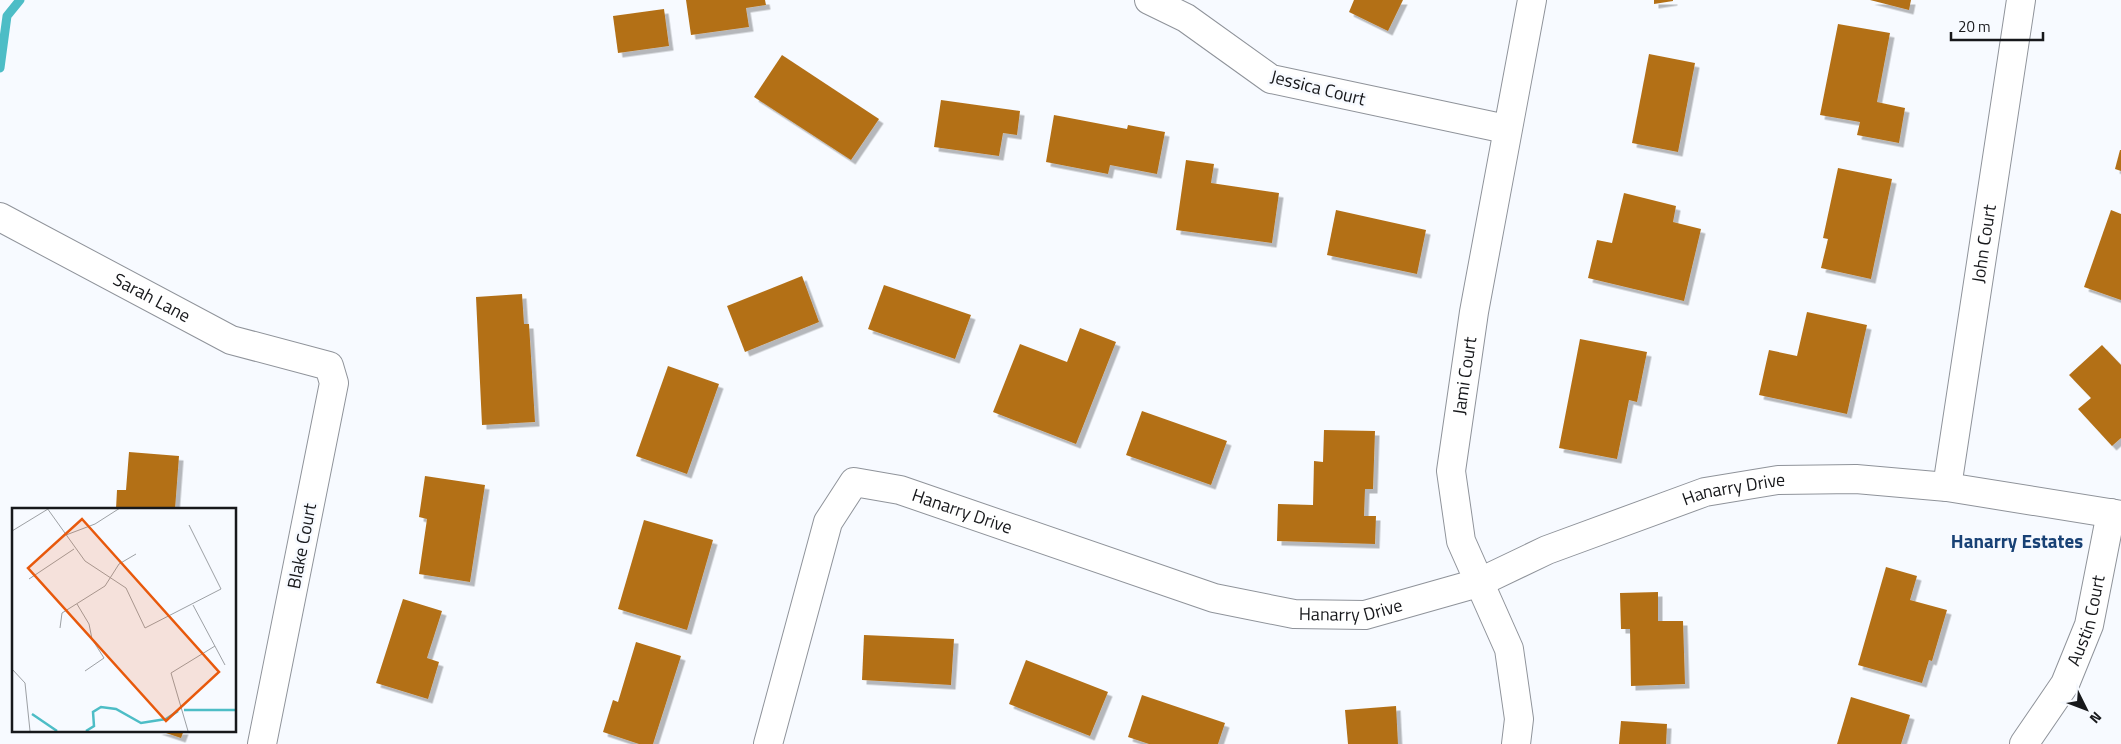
<svg xmlns="http://www.w3.org/2000/svg" width="2121" height="744" font-family="'Titillium Web',sans-serif">
<style>
.lines{fill:none;stroke-linecap:round;stroke-linejoin:round}
.stream{stroke:#4dbdc6;stroke-width:9}
.building{fill:#b37018;filter:url(#shadow)}
.street-casing{stroke:#8f939a;stroke-width:30}
.street{stroke:#fff;stroke-width:28}
.labels{text-anchor:middle;stroke-width:5;stroke-linejoin:round;paint-order:stroke}
.street-label{font-size:18px;fill:#17181b;stroke:#f7faff}
.neighbourhood-label{font-size:19px;font-weight:bold;fill:#184175;stroke:#f7faff}
.inset-river{fill:none;stroke:#4dbdc6;stroke-width:2.5}
.inset-road{fill:none;stroke:#9da0a4;stroke-width:1}
.view{fill:#e8590c;fill-opacity:0.15;stroke:#e8590c;stroke-width:2.5}
.inset-edge{fill:none;stroke:#17181b;stroke-width:2.5}
</style>
<defs>
<filter id="shadow"><feDropShadow dx="4.5" dy="4.5" stdDeviation="0" flood-color="#0004"/></filter>
</defs>
<rect width="100%" height="100%" fill="#f7faff"/>
<g class="lines">
<polyline class="stream" points="0,68 7,16 20,0"/>
</g>
<g class="building">
<polygon points="686,0 765,0 766,5 746,8 749,27 691,35"/>
<polygon points="1354,0 1403,0 1388,31 1349,12"/>
<polygon points="1654,0 1673,0 1673,1 1654,4"/>
<polygon points="1870,0 1911,0 1909,10"/>
<polygon points="664,9 669,46 618,53 613,16"/>
<polygon points="1838,24 1890,33 1877,102 1905,108 1899,143 1857,135 1860,122 1820,115"/>
<polygon points="1649,54 1695,63 1678,152 1632,143"/>
<polygon points="782,55 879,119 851,160 754,97"/>
<polygon points="941,100 1020,111 1017,135 1003,133 999,156 934,147"/>
<polygon points="1054,115 1127,129 1128,125 1165,132 1157,174 1110,165 1108,174 1046,162"/>
<polygon points="2120,150 2121,150 2121,171 2115,169"/>
<polygon points="1186,160 1214,164 1211,183 1279,193 1272,243 1176,230"/>
<polygon points="1838,168 1892,179 1871,279 1821,268 1828,239 1823,238"/>
<polygon points="1624,193 1676,206 1673,222 1701,229 1684,301 1588,278 1597,240 1612,243"/>
<polygon points="1336,210 1426,230 1417,274 1327,255"/>
<polygon points="2111,210 2121,214 2121,300 2084,287"/>
<polygon points="802,276 819,322 745,352 727,306"/>
<polygon points="884,285 971,315 955,359 868,329"/>
<polygon points="522,294 524,324 529,324 535,422 482,425 476,297"/>
<polygon points="1807,312 1867,325 1847,414 1759,395 1769,350 1797,356"/>
<polygon points="1080,328 1116,342 1076,444 993,412 1020,344 1067,362"/>
<polygon points="1580,339 1647,352 1637,402 1629,400 1617,459 1559,448"/>
<polygon points="2102,345 2121,365 2121,438 2112,446 2078,409 2091,398 2069,375"/>
<polygon points="668,366 719,384 687,474 636,456"/>
<polygon points="1142,411 1227,441 1211,485 1126,455"/>
<polygon points="1324,430 1375,431 1373,489 1365,489 1364,516 1376,516 1375,544 1277,541 1278,504 1313,505 1314,461 1323,462"/>
<polygon points="129,452 179,456 175,509 116,509 117,490 126,490"/>
<polygon points="425,476 485,485 470,582 419,574 427,519 419,517"/>
<polygon points="644,520 713,540 687,630 618,609"/>
<polygon points="1886,567 1917,576 1910,600 1947,610 1932,661 1929,660 1922,683 1858,665"/>
<polygon points="1658,592 1658,621 1683,621 1685,684 1631,686 1630,629 1621,629 1620,593"/>
<polygon points="403,599 442,611 427,658 439,662 428,699 376,683"/>
<polygon points="864,635 954,639 951,685 862,680"/>
<polygon points="636,642 681,656 653,744 639,744 603,732 613,700 618,702"/>
<polygon points="1026,660 1108,692 1090,736 1009,704"/>
<polygon points="1142,695 1225,723 1218,744 1149,744 1128,737"/>
<polygon points="1851,697 1910,715 1901,744 1837,744"/>
<polygon points="1396,706 1398,744 1348,744 1345,710"/>
<polygon points="1621,721 1667,724 1666,744 1619,744"/>
<polygon points="157,730 184,730 181,738"/>
</g>
<g class="lines">
<defs>
<g id="street">
<polyline points="1149,0 1186,18 1271,79 1506,129"/>
<path id="s1" d="M0,217L231,340L329,366L334,383L262,744"/>
<path id="s2" d="M1947,487L2021,0"/>
<path id="s3" d="M768,744L828,522L854,482L900,490L1214,598L1294,614L1365,615L1478,583L1547,550L1705,492L1778,480L1856,479L1947,487L2121,515"/>
<path id="s4" d="M1516,744L1519,719L1509,649L1461,541L1451,471L1474,312L1532,0"/>
<path id="s5" d="M2024,744L2065,684L2089,625L2111,513"/>
</g>
</defs>
<use href="#street" class="street-casing"/>
<use href="#street" class="street"/>
</g>
<g class="labels">
<g class="street-label">
<text transform="translate(1318 88) rotate(14)" y="6">Jessica Court</text>
<text dy="6" stroke="none"><textPath href="#s2" startOffset="246">John Court</textPath></text>
<text dy="6" stroke="none"><textPath href="#s1" startOffset="172">Sarah Lane</textPath></text>
<text dy="6" stroke="none"><textPath href="#s4" startOffset="381">Jami Court</textPath></text>
<text dy="6" stroke="none"><textPath href="#s3" startOffset="1200">Hanarry Drive</textPath></text>
<text dy="6" stroke="none"><textPath href="#s3" startOffset="390">Hanarry Drive</textPath></text>
<text transform="translate(302 546) rotate(-79)" y="6">Blake Court</text>
<text dy="6" stroke="none"><textPath href="#s3" startOffset="795">Hanarry Drive</textPath></text>
<text dy="6" stroke="none"><textPath href="#s5" startOffset="140">Austin Court</textPath></text>
</g>
<g class="neighbourhood-label">
<text x="2017" y="548">Hanarry Estates</text>
</g>
</g>
<g transform="translate(12 508)">
<rect width="224" height="224" fill="#f7faff"/>
<path class="inset-river" d="M172,202H224M20,206L45,223M74,223L82,218L81,204L89,199L104,201L129,215L154,211L166,203"/>
<path class="inset-road" d="M35,0L73,53L114,80L133,120L209,81L177,17M0,23L36,1M54,27L83,16L108,0M17,71L62,41M65,96L77,116L80,131L92,150L73,163M181,97L213,157M48,120L50,105L93,78L107,56L124,46M0,161L13,175L18,223M176,223L159,165L203,138"/>
<path class="view" d="M70,11L207,164L154,213L16,60Z"/>
<rect width="224" height="224" class="inset-edge"/>
</g>
<g transform="translate(2086 709) rotate(132)" stroke="#f7faff" stroke-width="4" paint-order="stroke">
<path d="M0-4L9 19L0 12L-9 19Z" fill="#17181b"/>
<text y="-8" font-size="14" font-weight="bold" text-anchor="middle" fill="#17181b">N</text>
</g>
<path d="M1951 32v8h92v-8" fill="none" stroke="#17181b" stroke-width="2.5"/>
<text x="1958" y="32" font-size="15" fill="#17181b" stroke="#f7faff" stroke-width="4" paint-order="stroke">20 m</text>
</svg>
